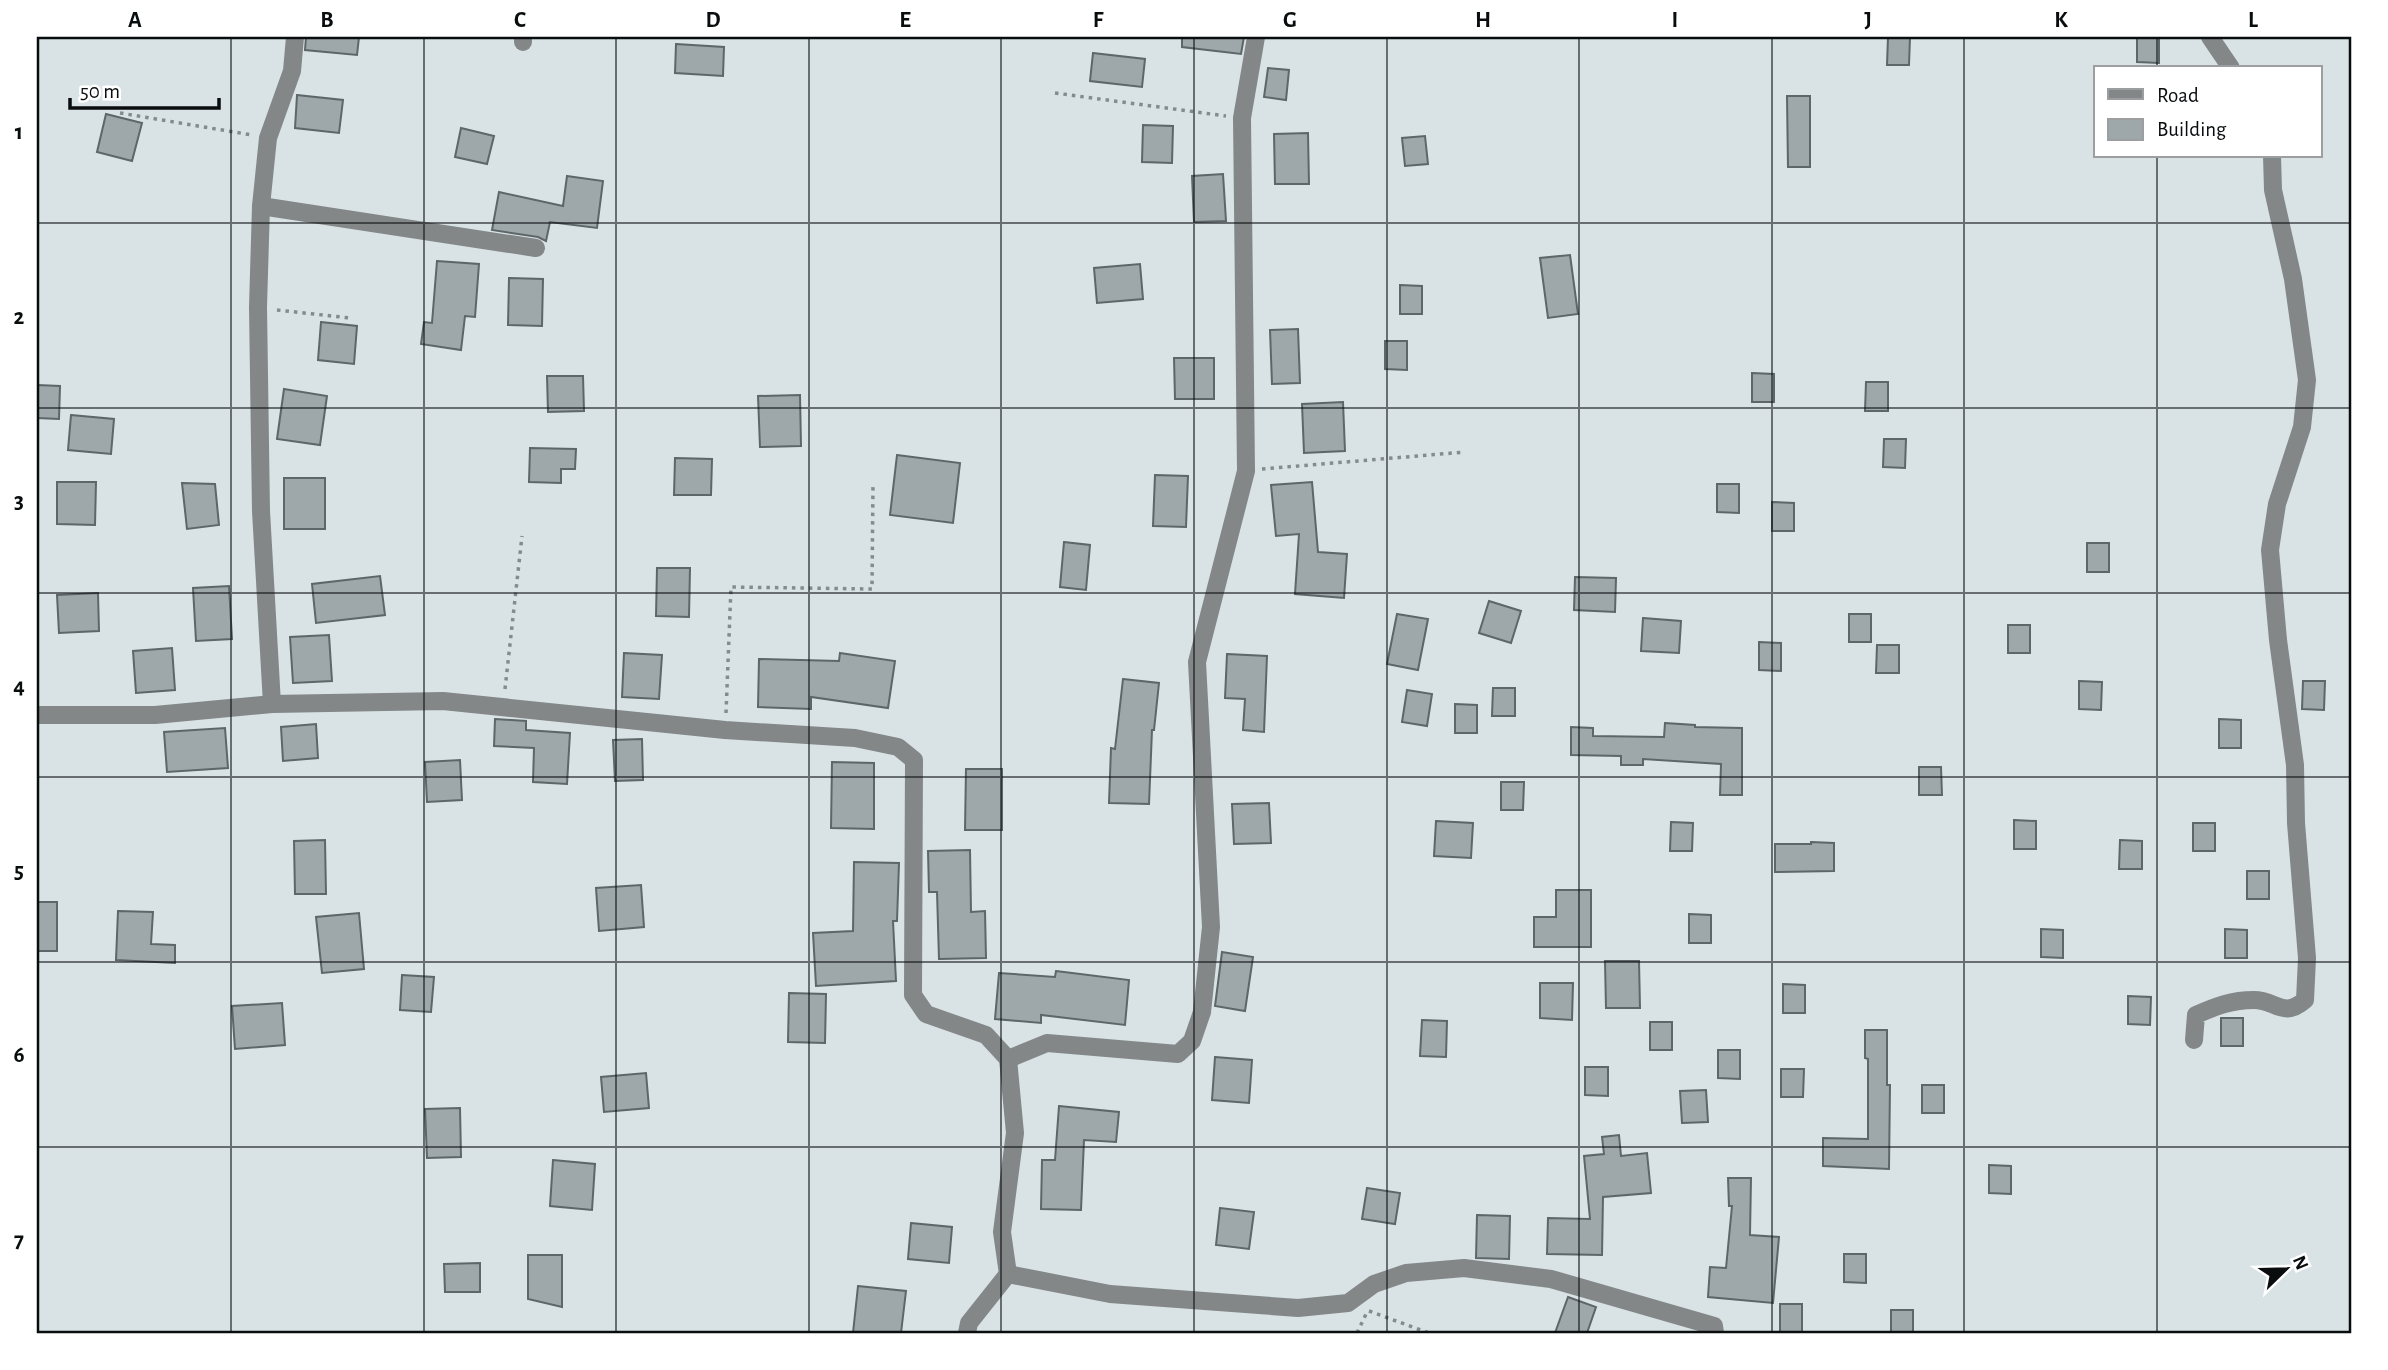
<svg xmlns="http://www.w3.org/2000/svg" width="2388" height="1370" font-family="'Alegreya Sans',sans-serif">
<style>
.building{fill:#9ea7aa;stroke:#5d6668;stroke-width:2}
.lines{fill:none;stroke-linecap:round;stroke-linejoin:round}
.path{stroke:#838b8d;stroke-width:3.5;stroke-dasharray:3.5 5;stroke-linecap:butt}
.minor{stroke:#838788;stroke-width:18}
.grid{fill:none;stroke:#090d0e;stroke-width:2;stroke-opacity:0.55}
.neatline{fill:none;stroke:#090d0e;stroke-width:2.5}
.grid-label{font-size:23px;text-anchor:middle;font-weight:bold;fill:#090d0e}
</style>
<rect width="100%" height="100%" fill="#d9e3e6"/>
<g class="building">
<polygon points="306,37 359,37 357,55 305,50"/>
<polygon points="1182,37 1244,37 1241,54 1182,47"/>
<polygon points="1888,37 1910,37 1909,65 1887,65"/>
<polygon points="2137,37 2159,37 2159,63 2137,62"/>
<polygon points="676,44 724,47 723,76 675,73"/>
<polygon points="1093,53 1145,59 1142,87 1090,81"/>
<polygon points="1268,68 1289,70 1286,100 1264,97"/>
<polygon points="297,95 343,100 339,133 295,128"/>
<polygon points="1787,96 1810,96 1810,167 1788,167"/>
<polygon points="106,114 142,123 132,161 97,152"/>
<polygon points="1143,125 1173,126 1172,163 1142,162"/>
<polygon points="461,128 494,136 487,164 455,157"/>
<polygon points="1308,133 1309,184 1275,184 1274,134"/>
<polygon points="1425,136 1428,164 1405,166 1402,138"/>
<polygon points="1223,174 1226,221 1194,222 1192,176"/>
<polygon points="567,176 603,181 597,228 550,222 546,241 538,237 492,230 499,192 563,206"/>
<polygon points="1570,255 1578,314 1548,318 1540,258"/>
<polygon points="437,261 479,264 475,317 465,316 461,350 421,344 424,322 432,323"/>
<polygon points="1140,264 1143,299 1097,303 1094,268"/>
<polygon points="509,278 543,279 542,326 508,325"/>
<polygon points="1400,285 1422,286 1422,314 1400,314"/>
<polygon points="321,322 357,326 354,364 318,360"/>
<polygon points="1298,329 1300,383 1272,384 1270,330"/>
<polygon points="1385,341 1407,341 1407,370 1385,369"/>
<polygon points="1174,358 1214,358 1214,399 1175,399"/>
<polygon points="1752,373 1774,374 1774,402 1752,402"/>
<polygon points="547,376 583,376 584,411 548,412"/>
<polygon points="1866,382 1888,382 1888,411 1865,411"/>
<polygon points="37,385 60,386 59,419 37,418"/>
<polygon points="284,389 327,396 320,445 277,439"/>
<polygon points="800,395 801,446 760,447 758,396"/>
<polygon points="1343,402 1345,451 1304,453 1302,404"/>
<polygon points="71,415 114,419 111,454 68,450"/>
<polygon points="1884,439 1906,439 1905,468 1883,467"/>
<polygon points="530,448 576,449 575,469 561,469 561,483 529,482"/>
<polygon points="897,455 960,463 953,523 890,515"/>
<polygon points="675,458 712,459 711,495 674,495"/>
<polygon points="1155,475 1188,476 1186,527 1153,526"/>
<rect x="284" y="478" width="41" height="51"/>
<polygon points="57,482 96,482 95,525 57,524"/>
<polygon points="1312,482 1318,552 1347,554 1344,598 1295,594 1299,534 1276,536 1271,485"/>
<polygon points="182,483 215,484 219,525 187,529"/>
<polygon points="1717,484 1739,484 1739,513 1717,512"/>
<polygon points="1772,502 1794,503 1794,531 1772,531"/>
<polygon points="1064,542 1090,545 1086,590 1060,587"/>
<rect x="2087" y="543" width="22" height="29"/>
<polygon points="657,568 690,568 689,617 656,616"/>
<polygon points="380,576 385,615 316,623 312,584"/>
<polygon points="1575,577 1616,578 1615,612 1574,610"/>
<polygon points="229,586 232,639 196,641 193,588"/>
<polygon points="98,593 99,631 59,633 57,595"/>
<polygon points="1489,601 1521,611 1511,643 1479,633"/>
<polygon points="1397,614 1428,619 1418,670 1387,664"/>
<rect x="1849" y="614" width="22" height="28"/>
<polygon points="1643,618 1681,621 1679,653 1641,651"/>
<rect x="2008" y="625" width="22" height="28"/>
<polygon points="329,635 332,681 293,683 290,637"/>
<polygon points="1759,642 1781,643 1781,671 1759,670"/>
<polygon points="1877,645 1899,645 1899,673 1876,673"/>
<polygon points="172,648 175,690 136,693 133,651"/>
<polygon points="624,653 662,655 659,699 622,697"/>
<polygon points="840,653 895,661 888,708 811,697 811,709 758,707 759,659 839,661"/>
<polygon points="1227,654 1267,656 1264,732 1243,730 1245,699 1225,698"/>
<polygon points="1123,679 1159,683 1154,730 1152,730 1149,804 1109,803 1111,748 1115,749"/>
<polygon points="2079,681 2102,682 2101,710 2079,709"/>
<polygon points="2303,681 2325,681 2324,710 2302,709"/>
<polygon points="1493,688 1515,688 1515,716 1492,716"/>
<polygon points="1407,690 1432,694 1427,726 1402,722"/>
<polygon points="1455,704 1477,705 1477,733 1455,733"/>
<polygon points="495,719 526,721 526,730 570,733 567,784 533,782 534,748 494,746"/>
<polygon points="2219,719 2241,720 2241,748 2219,748"/>
<polygon points="1665,723 1695,725 1695,727 1742,728 1742,795 1720,795 1721,764 1643,759 1643,765 1621,765 1621,756 1571,755 1571,727 1593,728 1593,736 1664,737"/>
<polygon points="316,724 318,758 283,761 281,727"/>
<polygon points="225,728 228,768 167,772 164,732"/>
<polygon points="642,739 643,780 615,781 613,740"/>
<polygon points="460,760 462,800 427,802 425,762"/>
<polygon points="832,762 874,763 874,829 831,828"/>
<polygon points="1919,767 1941,767 1942,795 1919,795"/>
<polygon points="966,769 1002,769 1002,830 965,830"/>
<polygon points="1501,782 1524,782 1523,810 1501,810"/>
<polygon points="1269,803 1271,843 1234,844 1232,804"/>
<polygon points="2014,820 2036,821 2036,849 2014,849"/>
<polygon points="1436,821 1473,823 1471,858 1434,856"/>
<polygon points="1671,822 1693,823 1692,851 1670,851"/>
<rect x="2193" y="823" width="22" height="28"/>
<polygon points="325,840 326,894 295,894 294,841"/>
<polygon points="2120,840 2142,841 2142,869 2119,869"/>
<polygon points="1811,842 1834,843 1834,871 1775,872 1775,844 1811,844"/>
<polygon points="970,850 971,912 985,911 986,958 939,959 937,892 929,892 928,851"/>
<polygon points="854,862 899,863 897,921 893,921 896,981 816,986 813,933 853,931"/>
<rect x="2247" y="871" width="22" height="28"/>
<polygon points="641,885 644,927 599,931 596,888"/>
<polygon points="1556,890 1591,890 1591,947 1534,947 1534,917 1556,917"/>
<rect x="37" y="902" width="20" height="49"/>
<polygon points="118,911 153,912 151,944 175,945 175,963 116,960"/>
<polygon points="359,913 364,969 322,973 316,917"/>
<polygon points="1689,914 1711,915 1711,943 1689,943"/>
<polygon points="2041,929 2063,930 2063,958 2041,957"/>
<polygon points="2225,929 2247,930 2247,958 2225,958"/>
<polygon points="1222,952 1253,957 1245,1011 1215,1006"/>
<polygon points="1605,961 1639,961 1640,1008 1606,1008"/>
<polygon points="1056,971 1129,980 1125,1025 1041,1015 1041,1023 995,1019 999,973 1055,977"/>
<polygon points="402,975 434,977 431,1012 400,1010"/>
<polygon points="1540,983 1573,983 1572,1020 1540,1018"/>
<polygon points="1783,984 1805,985 1805,1013 1783,1013"/>
<polygon points="789,993 826,994 825,1043 788,1042"/>
<polygon points="2128,996 2151,997 2150,1025 2128,1024"/>
<polygon points="282,1003 285,1045 235,1049 232,1006"/>
<rect x="2221" y="1018" width="22" height="28"/>
<polygon points="1422,1020 1447,1021 1446,1057 1420,1056"/>
<rect x="1650" y="1022" width="22" height="28"/>
<polygon points="1865,1030 1887,1030 1887,1085 1890,1085 1889,1169 1823,1166 1823,1138 1868,1139 1868,1059 1865,1058"/>
<polygon points="1718,1050 1740,1050 1740,1079 1718,1078"/>
<polygon points="1215,1057 1252,1060 1249,1103 1212,1100"/>
<polygon points="1585,1067 1608,1067 1608,1096 1585,1095"/>
<polygon points="1781,1069 1804,1069 1803,1097 1781,1097"/>
<polygon points="646,1073 649,1108 604,1112 601,1077"/>
<rect x="1922" y="1085" width="22" height="28"/>
<polygon points="1706,1090 1708,1122 1682,1123 1680,1091"/>
<polygon points="1059,1106 1119,1112 1116,1142 1084,1140 1081,1210 1041,1209 1042,1160 1055,1160"/>
<polygon points="460,1108 461,1157 427,1158 425,1109"/>
<polygon points="1619,1135 1621,1156 1647,1153 1651,1193 1603,1197 1602,1255 1547,1254 1548,1218 1590,1219 1584,1156 1604,1154 1602,1137"/>
<polygon points="553,1160 595,1164 592,1210 550,1206"/>
<polygon points="1989,1165 2011,1166 2011,1194 1989,1193"/>
<polygon points="1728,1178 1751,1178 1750,1235 1779,1237 1773,1303 1708,1297 1710,1267 1726,1268 1732,1206 1729,1206"/>
<polygon points="1367,1188 1400,1193 1395,1224 1362,1219"/>
<polygon points="1220,1208 1254,1212 1249,1249 1216,1245"/>
<polygon points="1477,1215 1510,1216 1509,1259 1476,1258"/>
<polygon points="911,1223 952,1227 949,1263 908,1259"/>
<polygon points="1844,1254 1866,1254 1866,1283 1844,1282"/>
<polygon points="528,1255 562,1255 562,1307 528,1299"/>
<polygon points="480,1263 480,1292 445,1292 444,1264"/>
<polygon points="858,1286 906,1291 901,1333 853,1333"/>
<polygon points="1568,1297 1596,1307 1587,1333 1555,1333"/>
<polygon points="1780,1304 1802,1304 1802,1333 1780,1332"/>
<rect x="1891" y="1310" width="22" height="23"/>
</g>
<g class="lines">
<g class="path">
<polyline points="1055,93 1226,116"/>
<polyline points="120,113 252,135"/>
<polyline points="277,310 350,318"/>
<polyline points="1262,469 1465,452"/>
<polyline points="505,689 522,536"/>
<polyline points="726,713 731,587 872,589 873,485"/>
<polyline points="1369,1311 1429,1333"/>
<polyline points="1357,1333 1367,1312"/>
</g>
<g class="minor">
<polyline points="2210,37 2231,68"/>
<polyline points="523,42 523,37"/>
<polyline points="261,206 536,248"/>
<polyline points="272,704 261,511 258,307 261,206 268,138 292,71 295,37"/>
<polyline points="37,715 155,715 272,704 443,701 725,730 855,738 898,747 914,760 913,995 926,1014 986,1035 1008,1059 1015,1133 1002,1232 1008,1274 1110,1294 1298,1308 1348,1303 1374,1284 1406,1273 1464,1268 1551,1279 1714,1326 1715,1333"/>
<path d="M2194,1040L2196,1015C2216,1006 2232,1000 2254,1000C2276,1000 2283,1019 2305,1000L2307,958L2296,823L2295,765L2278,640L2270,550L2277,504L2302,427L2307,380L2293,279L2273,190L2272,156"/>
<polyline points="1008,1059 1047,1043 1178,1054 1192,1041 1202,1012 1211,927 1197,662 1246,471 1242,118 1256,37"/>
<polyline points="967,1333 969,1323 1008,1274"/>
</g>
</g>
<path class="grid" d="M231,37V1333M424,37V1333M616,37V1333M809,37V1333M1001,37V1333M1194,37V1333M1387,37V1333M1579,37V1333M1772,37V1333M1964,37V1333M2157,37V68M2157,156V1333M37,223H2351M37,408H2351M37,593H2351M37,777H2351M37,962H2351M37,1147H2351"/>
<rect width="2388" height="1370" fill="none" stroke="#ffffff" stroke-width="77"/>
<rect x="2094" y="66" width="228" height="91" fill="#ffffff" stroke="#9d9e9f" stroke-width="2"/>
<rect x="2108" y="89" width="35" height="10" fill="#838788" stroke="#9d9e9f" stroke-width="2"/>
<text x="2157" y="102" font-size="21" fill="#090d0e">Road</text>
<rect x="2108" y="119" width="35" height="21" fill="#9ea7aa" stroke="#9d9e9f" stroke-width="2"/>
<text x="2157" y="136" font-size="21" fill="#090d0e">Building</text>
<g transform="translate(2286 1269) rotate(67)" stroke="#ffffff" stroke-width="5" paint-order="stroke">
<path d="M0-5L12 26L0 18L-12 26Z" fill="#090d0e"/>
<text y="-10" font-size="19" font-weight="bold" text-anchor="middle" fill="#090d0e">N</text>
</g>
<path d="M70 98v10h149v-10" fill="none" stroke="#090d0e" stroke-width="3.5"/>
<text x="80" y="98" font-size="21" fill="#090d0e" stroke="#ffffff" stroke-width="5" paint-order="stroke">50 m</text>
<rect x="38" y="38" width="2312" height="1294" class="neatline"/>
<g class="grid-label">
<text x="135" y="27">A</text>
<text x="327" y="27">B</text>
<text x="520" y="27">C</text>
<text x="713" y="27">D</text>
<text x="905" y="27">E</text>
<text x="1098" y="27">F</text>
<text x="1290" y="27">G</text>
<text x="1483" y="27">H</text>
<text x="1675" y="27">I</text>
<text x="1868" y="27">J</text>
<text x="2061" y="27">K</text>
<text x="2253" y="27">L</text>
<text x="19" y="139">1</text>
<text x="19" y="324">2</text>
<text x="19" y="508">3</text>
<text x="19" y="693">4</text>
<text x="19" y="878">5</text>
<text x="19" y="1062">6</text>
<text x="19" y="1247">7</text>
</g>
</svg>
